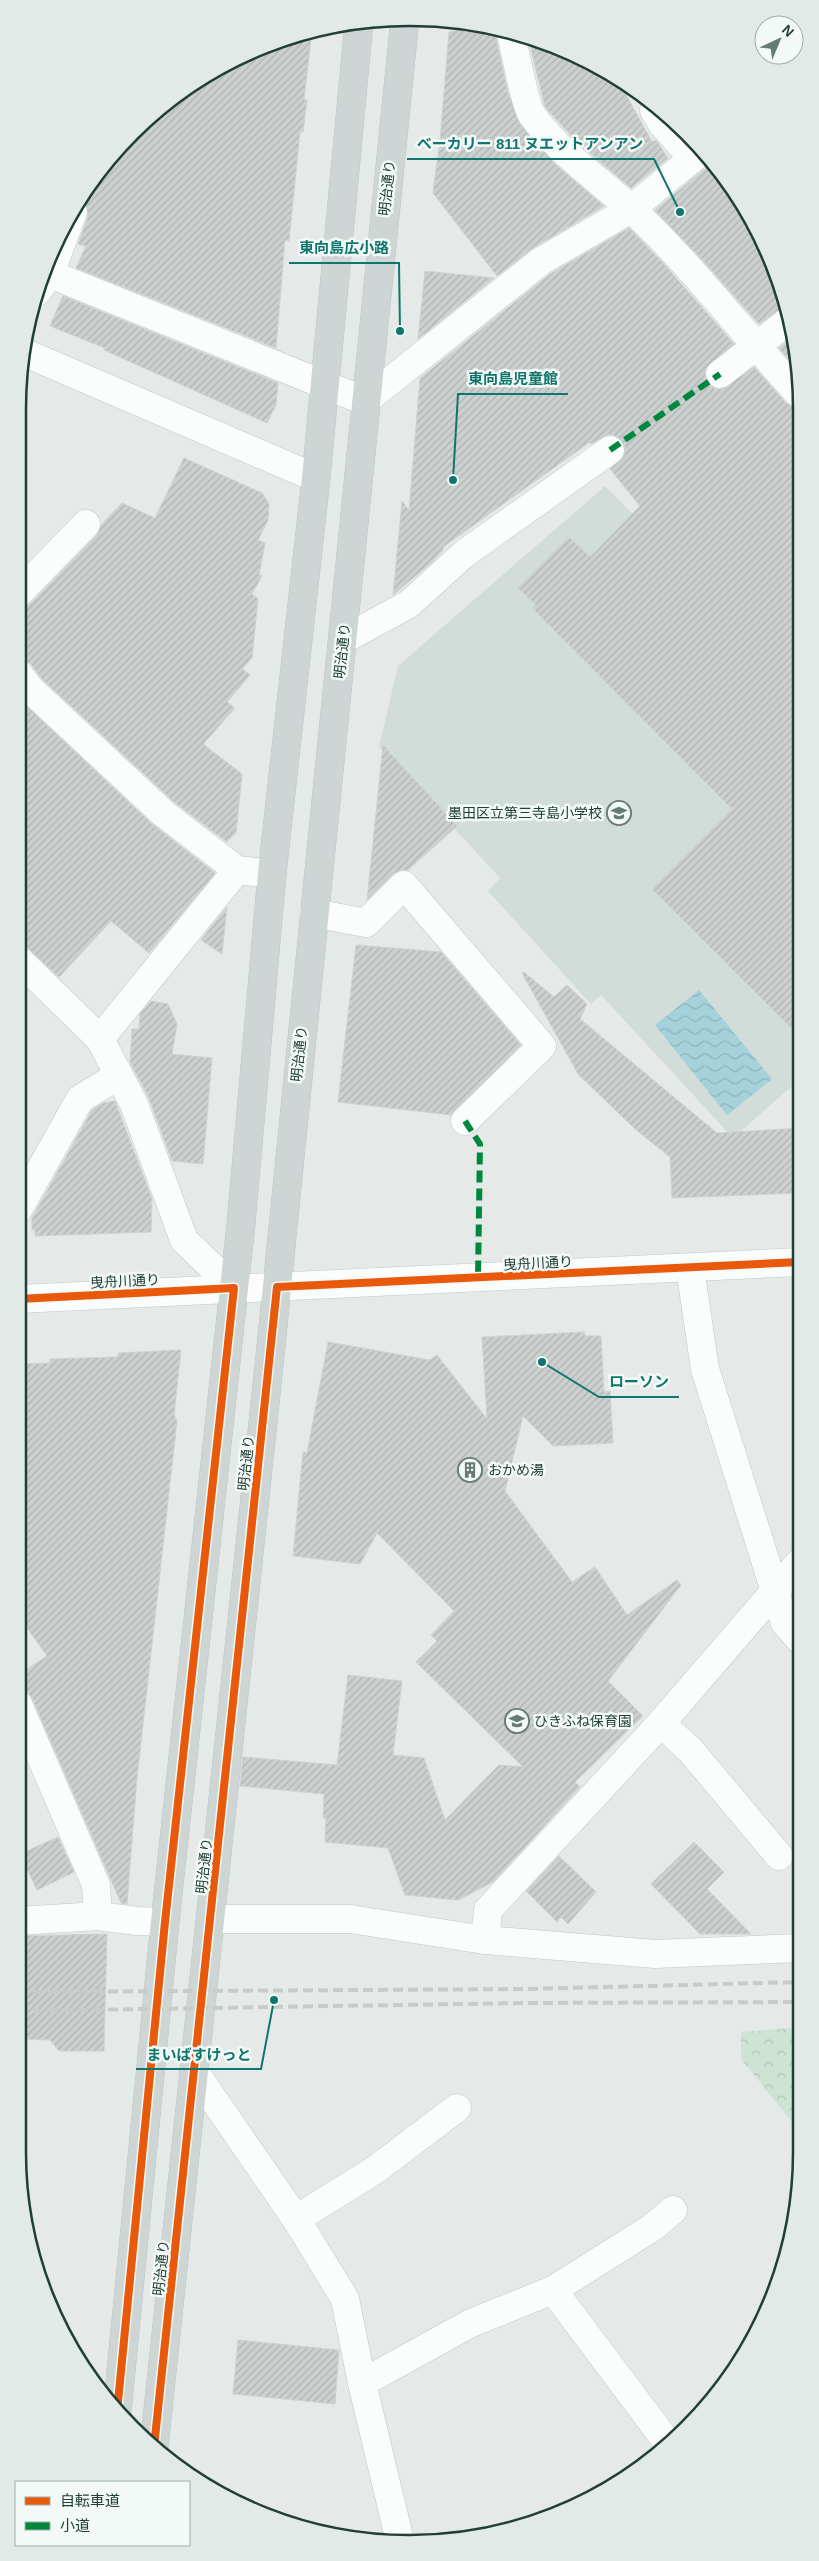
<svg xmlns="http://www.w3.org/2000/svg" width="819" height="2561" font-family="Helvetica,'Noto Sans JP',sans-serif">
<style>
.built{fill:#d2dcd8}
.park{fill:url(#park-crowns)}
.water{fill:url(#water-waves)}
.building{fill:url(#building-hatch);stroke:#cdd3d1}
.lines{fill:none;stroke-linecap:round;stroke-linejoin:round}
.minor-casing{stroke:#c2c7c5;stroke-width:29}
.major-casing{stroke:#bcc6c4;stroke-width:29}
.minor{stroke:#fbfcfc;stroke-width:28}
.major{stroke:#cdd6d4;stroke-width:28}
.rail{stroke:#c7cbca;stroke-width:4;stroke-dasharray:10 5;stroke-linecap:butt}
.quiet{stroke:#00873e;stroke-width:6;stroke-dasharray:12 6;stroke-linecap:butt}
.cycleway-casing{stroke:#f3f9f6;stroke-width:11}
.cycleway{stroke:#e8590c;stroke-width:8}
.labels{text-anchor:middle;stroke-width:5;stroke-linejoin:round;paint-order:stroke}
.street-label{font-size:14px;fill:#213f38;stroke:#f3f9f6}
.poi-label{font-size:14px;fill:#213f38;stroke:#f3f9f6;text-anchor:start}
.rim{fill:none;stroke:#213f38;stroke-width:2.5}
.leader{fill:none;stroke:#0f766e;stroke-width:2}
.callout-dot{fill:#0f766e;stroke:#f3f9f6;stroke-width:2}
.callout-label{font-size:15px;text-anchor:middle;font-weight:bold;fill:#0f766e;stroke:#f3f9f6;stroke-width:5;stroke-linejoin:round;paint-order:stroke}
</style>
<defs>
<pattern id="park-crowns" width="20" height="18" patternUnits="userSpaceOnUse" patternTransform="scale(1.25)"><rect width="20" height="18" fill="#cde4d5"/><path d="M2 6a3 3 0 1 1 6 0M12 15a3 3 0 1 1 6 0" fill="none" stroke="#b0c5b8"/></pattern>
<pattern id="water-waves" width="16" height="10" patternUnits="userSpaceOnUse" patternTransform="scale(1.25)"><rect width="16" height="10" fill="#a4d1da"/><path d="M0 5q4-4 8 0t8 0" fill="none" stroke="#8db4bc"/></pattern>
<pattern id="building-hatch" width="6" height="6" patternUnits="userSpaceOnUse" patternTransform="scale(1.25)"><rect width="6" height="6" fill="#ccd1cf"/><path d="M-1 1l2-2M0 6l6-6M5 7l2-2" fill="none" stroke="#afb4b2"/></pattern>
</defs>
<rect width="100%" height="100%" fill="#e5eae8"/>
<polygon class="built" points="605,486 799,683 799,1060 794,1066 799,1072 799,1080 733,1138 601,995 591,1004 488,891 500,878 379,747 398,666"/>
<polygon class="park" points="801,2027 801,2133 741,2059 741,2032"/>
<polygon class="water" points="699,990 772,1079 727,1115 655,1025"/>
<g class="building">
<polygon points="485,25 496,29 496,38 508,93 520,124 555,164 604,206 533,248 497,276 433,193 440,141 449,32"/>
<polygon points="312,31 304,100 307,100 303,132 300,132 289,241 285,240 276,348 76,268 86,246 78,244 88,217 86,204 91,183 133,132 192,83 260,47"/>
<polygon points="529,41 605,70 618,80 652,142 656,140 668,158 631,188 576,141 545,107"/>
<polygon points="712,163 761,237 783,307 759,324 707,265 655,210"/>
<polygon points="629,228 663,263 734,344 706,368 705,376 708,384 715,389 723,389 754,367 786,403 798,408 799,1036 652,889 732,809 532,608 536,605 518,588 569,537 590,557 640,506 610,469 624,456 625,448 622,441 616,436 609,434 591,444 590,442 443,547 444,549 432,562 393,595 402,501 409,510 420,378 550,274"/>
<polygon points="425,271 494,278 418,339"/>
<polygon points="63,296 278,383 276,405 267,423 104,350 105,348 50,326"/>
<polygon points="792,338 798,358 798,370 779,348"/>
<polygon points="184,458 262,493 269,504 268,520 258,540 265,543 259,575 262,576 252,594 258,599 252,658 242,669 250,675 227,702 235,708 203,744 242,774 236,833 227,842 173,801 42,679 30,663 18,658 18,609 29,605 97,535 101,525 122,503 155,518"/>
<polygon points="18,557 25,565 18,572"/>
<polygon points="18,698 152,824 215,873 149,953 111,921 59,977 18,939"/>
<polygon points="383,745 457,826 408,870 400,870 393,874 367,900"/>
<polygon points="227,907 222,954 201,940"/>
<polygon points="356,945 441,952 521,1045 451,1115 338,1102"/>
<polygon points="524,972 554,997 567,985 587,1004 580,1019 717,1133 800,1128 800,1193 672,1198 670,1157 635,1129 578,1074 522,973"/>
<polygon points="151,1001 168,1004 177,1024 172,1054 212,1058 203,1164 172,1161 149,1098 130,1062 132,1029 139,1029 140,1014"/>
<polygon points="115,1101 152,1199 151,1232 35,1236 35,1230 32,1230 32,1218 92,1110 103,1103"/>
<polygon points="584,1332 585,1336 601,1336 604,1392 610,1391 613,1443 553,1446 523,1416 505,1491 572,1582 595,1567 627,1615 677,1580 681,1585 608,1681 643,1716 575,1782 580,1787 493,1882 458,1900 405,1895 388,1848 325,1842 326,1818 323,1818 324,1794 240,1786 243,1757 337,1765 348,1675 402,1681 393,1755 424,1758 445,1820 499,1765 523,1767 416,1662 437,1641 431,1635 454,1611 377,1533 360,1564 293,1556 303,1452 307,1453 328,1342 430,1360 437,1355 487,1419 482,1337"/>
<polygon points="181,1350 174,1415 177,1421 137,1778 127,1904 121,1903 32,1698 27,1691 18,1689 18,1675 47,1656 18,1615 18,1364 50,1363 50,1359 118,1357 118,1353"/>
<polygon points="58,1837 74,1872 37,1890 20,1854"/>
<polygon points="694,1842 724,1872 707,1889 751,1934 700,1934 651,1884"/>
<polygon points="559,1856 596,1892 568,1924 561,1917 557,1922 526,1891"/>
<polygon points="107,1934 104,2051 59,2051 50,2040 25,2039 23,1967 18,1967 18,1936"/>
<polygon points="238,2340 339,2350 335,2404 233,2394"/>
</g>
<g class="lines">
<defs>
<g id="minor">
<path d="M511,34C515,50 525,105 532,115C558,152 597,178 630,208C692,265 742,332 798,393"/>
<polyline points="654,110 662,124 693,158"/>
<polyline points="50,274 365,401 541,261 631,209 703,150"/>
<polyline points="37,292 50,274 73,212"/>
<polyline points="23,352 316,478"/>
<polyline points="720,374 787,322"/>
<polyline points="18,594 86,524"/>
<polyline points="343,640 409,604 464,554 610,450"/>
<polyline points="18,673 30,689 163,813 237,870 272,874"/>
<polyline points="314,913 366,923 404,885 542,1046 465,1121"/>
<polyline points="18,959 100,1039 134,1104 184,1240 234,1288"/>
<polyline points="100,1039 237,870"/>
<polyline points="18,1210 80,1099 118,1076"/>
<polyline points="690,1268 705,1369 785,1623 801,1641"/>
<polyline points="18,1299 800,1262"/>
<polyline points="18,1704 96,1885 98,1916 137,1921 165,1922"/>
<polyline points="661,1723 691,1751 779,1856"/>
<polyline points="211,1919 350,1919 485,1940 488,1910 661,1723 800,1562"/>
<polyline points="18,1921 98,1916"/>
<polyline points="485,1940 655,1954 801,1948"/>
<polyline points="194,2071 296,2219 345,2299 362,2383 400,2541"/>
<polyline points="296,2219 375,2170 457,2108"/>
<polyline points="553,2290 667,2442"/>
<polyline points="362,2383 471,2323 553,2290 653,2227 673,2210"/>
</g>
<g id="major">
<polyline points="117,2412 165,1922 241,1224 272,874 316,478 359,22"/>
<polyline points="154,2447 270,1356 405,18"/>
</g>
</defs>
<use href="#minor" class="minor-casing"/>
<use href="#major" class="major-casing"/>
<use href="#minor" class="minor"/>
<use href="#major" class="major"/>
<g class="rail">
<polyline points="18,1992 527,1989 801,1982"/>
<polyline points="18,2011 524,2003 801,2002"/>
</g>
<g class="quiet">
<polyline points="610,450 720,374"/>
<polyline points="465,1121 480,1144 478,1278"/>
</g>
<defs>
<g id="cycleway">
<polyline points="18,1299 234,1288 165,1922 117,2412"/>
<polyline points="154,2447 277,1287 800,1262"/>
</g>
</defs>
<use href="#cycleway" class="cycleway-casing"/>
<use href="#cycleway" class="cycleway"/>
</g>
<defs>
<symbol id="school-ring" viewBox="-11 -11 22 22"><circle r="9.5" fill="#f3f9f6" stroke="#667b76" stroke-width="1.5"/><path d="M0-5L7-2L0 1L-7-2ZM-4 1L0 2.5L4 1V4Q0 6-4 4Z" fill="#667b76"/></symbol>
<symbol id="building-ring" viewBox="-11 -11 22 22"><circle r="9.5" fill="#f3f9f6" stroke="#667b76" stroke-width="1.5"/><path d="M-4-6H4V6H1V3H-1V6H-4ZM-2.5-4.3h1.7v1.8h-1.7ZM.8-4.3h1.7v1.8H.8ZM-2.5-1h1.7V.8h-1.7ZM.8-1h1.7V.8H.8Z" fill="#667b76"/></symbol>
</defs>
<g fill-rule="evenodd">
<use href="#school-ring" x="605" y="799" width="28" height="28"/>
<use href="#building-ring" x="456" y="1456" width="28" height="28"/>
<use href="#school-ring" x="503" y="1707" width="28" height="28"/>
</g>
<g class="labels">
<g class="street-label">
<text transform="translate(387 188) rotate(-84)" y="5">明治通り</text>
<text transform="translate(342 651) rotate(-84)" y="5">明治通り</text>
<text transform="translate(299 1054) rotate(-84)" y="5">明治通り</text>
<text transform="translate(538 1263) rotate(-3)" y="5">曳舟川通り</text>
<text transform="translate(125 1281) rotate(-3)" y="5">曳舟川通り</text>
<text transform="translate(246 1463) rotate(-84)" y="5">明治通り</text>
<text transform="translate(204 1866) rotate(-84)" y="5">明治通り</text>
<text transform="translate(161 2268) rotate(-84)" y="5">明治通り</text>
</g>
<g class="poi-label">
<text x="602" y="818" text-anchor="end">墨田区立第三寺島小学校</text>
<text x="488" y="1475">おかめ湯</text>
<text x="534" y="1726">ひきふね保育園</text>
</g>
</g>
<path d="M0 0H819V2561H0ZM409 26H410A383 383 0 0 1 793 409V2152A383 383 0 0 1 410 2535H409A383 383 0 0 1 26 2152V409A383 383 0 0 1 409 26Z" fill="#e2eae7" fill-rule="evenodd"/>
<path class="rim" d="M409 26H410A383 383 0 0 1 793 409V2152A383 383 0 0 1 410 2535H409A383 383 0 0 1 26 2152V409A383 383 0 0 1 409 26Z"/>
<path class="leader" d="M680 212L654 159H407M400 331L399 263H289M453 480L458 394H568M542 1362L599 1397H679M274 2000L261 2069H136"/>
<g class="callout-dot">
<circle cx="680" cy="212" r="5"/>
<circle cx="400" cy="331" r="5"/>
<circle cx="453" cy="480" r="5"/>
<circle cx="542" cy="1362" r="5"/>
<circle cx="274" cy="2000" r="5"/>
</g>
<g class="callout-label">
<text x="530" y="149">ベーカリー 811 ヌエットアンアン</text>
<text x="344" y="253">東向島広小路</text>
<text x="513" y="384">東向島児童館</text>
<text x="639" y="1387">ローソン</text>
<text x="199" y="2060">まいばすけっと</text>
</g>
<rect x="15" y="2481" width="175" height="65" fill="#f3f9f6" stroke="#9fafaa"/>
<rect x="25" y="2497" width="25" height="8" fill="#e8590c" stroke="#9fafaa"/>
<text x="60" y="2506" font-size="15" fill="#213f38">自転車道</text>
<rect x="25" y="2522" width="25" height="8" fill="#00873e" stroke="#9fafaa"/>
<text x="60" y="2531" font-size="15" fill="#213f38">小道</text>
<g transform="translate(779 40) rotate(44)"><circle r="24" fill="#f3f9f6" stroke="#9fafaa"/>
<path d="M0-4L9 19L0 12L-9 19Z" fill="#667b76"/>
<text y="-8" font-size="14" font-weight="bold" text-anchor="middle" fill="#213f38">N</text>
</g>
</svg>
